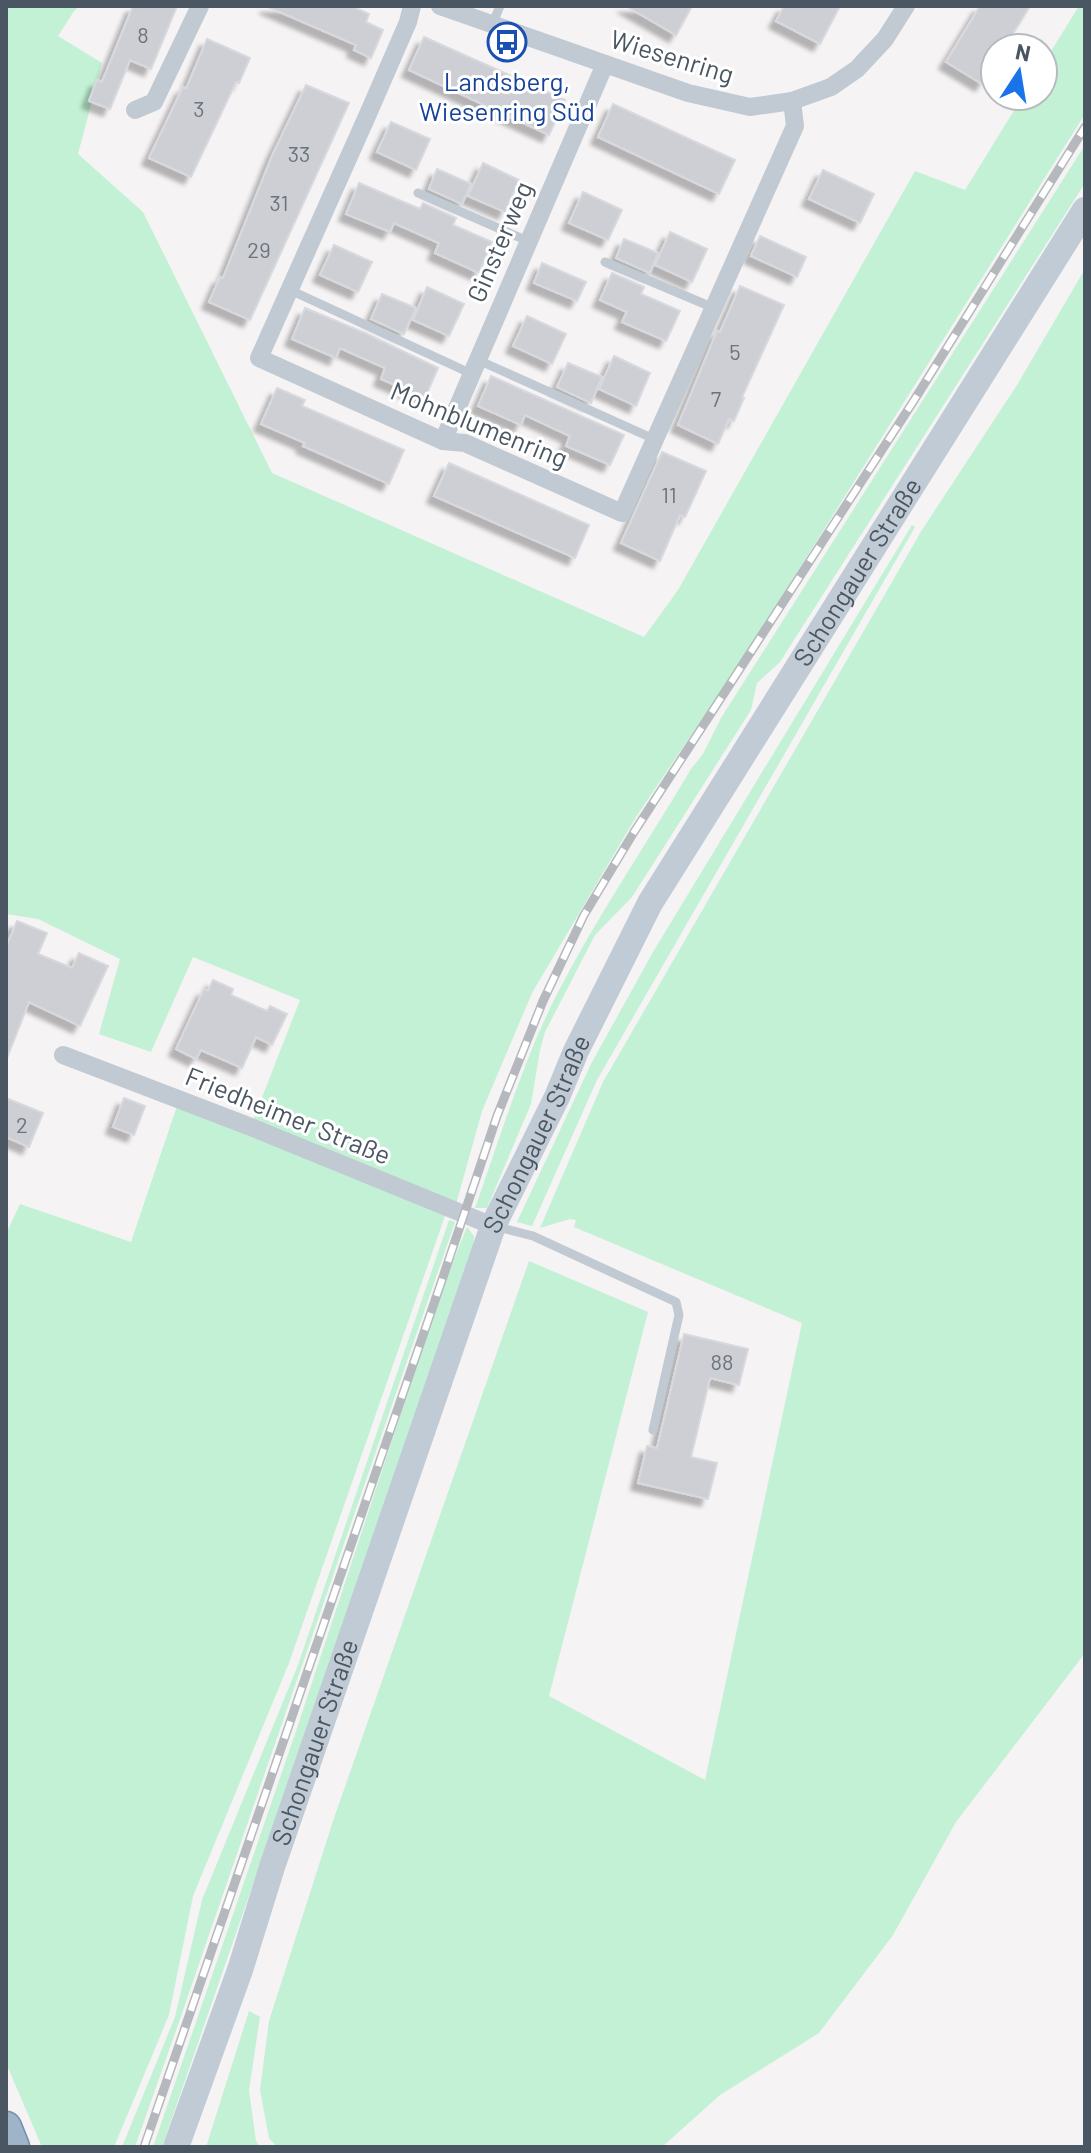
<svg xmlns="http://www.w3.org/2000/svg" width="1091" height="2153" font-family="Barlow,sans-serif">
<style>
.green{fill:#c3f1d5}
.building{fill:#cdcfd5;stroke:#d7d9de;stroke-width:2;filter:url(#shadow)}
.lines{fill:none;stroke-linecap:round;stroke-linejoin:round}
.trunk-casing{stroke:#7690ad;stroke-width:33}
.service{stroke:#c1cad2;stroke-width:9}
.minor{stroke:#c1cad2;stroke-width:18}
.secondary{stroke:#c1cbd6;stroke-width:26}
.trunk{stroke:#9fb4c9;stroke-width:30}
.rail-casing{stroke:#b5b8bd;stroke-width:9}
.rail{stroke:#fff;stroke-width:6;stroke-dasharray:18;stroke-linecap:butt}
.labels{text-anchor:middle;stroke-width:6;stroke-linejoin:round;paint-order:stroke}
.number-label{font-size:22px;fill:#6b747e}
.street-label{font-size:26px;fill:#4a5661;stroke:#fff}
.transit-label{font-size:26px;fill:#164399;stroke:#fff}
</style>
<defs>
<filter id="shadow"><feDropShadow dx="-7" dy="7" stdDeviation="2" flood-color="#0004"/></filter>
</defs>
<rect width="100%" height="100%" fill="#f5f3f3"/>
<g class="green">
<polygon points="6,6 80,6 74,11 58,36 102,63 78,154 143,212 272,473 644,637 678,590 915,171 965,190 1023,96 1043,96 1043,64 1079,6 1085,6 1085,114 742,660 636,817 532,993 482,1111 455,1208 252,1123 300,1000 193,957 151,1052 99,1034 120,959 38,919 6,914"/>
<path d="M1085,145V183L780,662L757,683L751,710L632,897L595,935L545,1032L540,1050L531,1104L487,1208H475C500,1138 522,1063 556,996C596,918 646,845 691,769L703,754L721,718Z"/>
<polygon points="1085,269 1085,1653 956,1822 893,1935 819,2033 720,2095 662,2147 277,2147 269,2138 260,2090 269,2021 333,1821 529,1261 648,1312 549,1696 705,1780 802,1323 574,1227 576,1220 570,1219 540,1228 603,1082 922,530 1017,385"/>
<polygon points="912,525 915,527 597,1080 532,1226 517,1222 591,1064 653,952"/>
<polygon points="178,1103 446,1213 289,1663 193,1896 169,2015 114,2147 42,2147 6,2063 6,1234 20,1204 131,1242"/>
<polygon points="449,1220 455,1222 180,2019 135,2147 122,2147 175,2017 202,1900 298,1665"/>
<polygon points="467,1227 474,1236 473,1249 162,2147 153,2147 294,1737 444,1283"/>
<polygon points="249,2011 260,2017 249,2090 256,2141 260,2147 206,2147"/>
</g>
<g class="building">
<polygon points="133,6 177,6 151,69 130,60 110,109 89,101 97,80 102,82"/>
<polygon points="266,6 351,6 369,14 366,22 383,30 371,58 354,50 356,45"/>
<polygon points="626,6 692,6 676,35"/>
<polygon points="784,6 840,6 820,44 776,21"/>
<polygon points="980,6 1030,6 1004,48 995,48 995,63 982,84 946,62"/>
<polygon points="424,37 565,100 549,135 409,70"/>
<polygon points="207,39 250,58 239,83 236,82 191,177 149,158 183,87 186,89"/>
<polygon points="306,85 349,103 250,320 209,302 220,277 223,278 272,156"/>
<polygon points="613,104 735,160 719,194 598,137"/>
<polygon points="391,122 430,139 416,170 377,152"/>
<polygon points="483,163 519,180 505,212 468,196"/>
<polygon points="437,169 471,184 462,204 429,189"/>
<polygon points="823,170 874,194 860,223 809,199"/>
<polygon points="359,183 420,209 423,203 456,218 453,225 492,242 479,273 435,253 439,243 394,223 390,232 346,214"/>
<polygon points="583,192 622,210 608,240 569,223"/>
<polygon points="670,232 707,249 692,282 655,265"/>
<polygon points="760,236 806,257 797,277 751,256"/>
<polygon points="624,239 658,253 650,273 616,258"/>
<polygon points="334,245 372,262 358,292 320,275"/>
<polygon points="542,263 586,282 577,301 534,283"/>
<polygon points="612,273 644,287 641,294 680,311 666,341 622,322 627,312 600,300"/>
<polygon points="740,286 784,305 742,397 744,398 734,421 729,419 718,444 678,425 717,331 720,332"/>
<polygon points="427,287 464,304 449,336 413,320"/>
<polygon points="382,294 416,308 404,334 371,319"/>
<polygon points="305,308 365,333 438,368 425,398 381,379 385,368 340,348 336,358 292,339"/>
<polygon points="527,316 566,334 552,364 513,346"/>
<polygon points="614,356 650,373 636,406 599,389"/>
<polygon points="568,363 602,377 591,403 557,387"/>
<polygon points="491,376 624,435 610,465 566,446 570,436 525,415 521,425 478,406"/>
<polygon points="277,388 305,400 302,406 404,450 389,484 303,446 305,443 261,424"/>
<polygon points="662,452 706,471 685,517 680,515 660,561 621,543"/>
<polygon points="449,463 589,525 575,558 434,496"/>
<polygon points="17,921 47,933 38,954 72,968 79,953 108,966 80,1026 29,1002 7,1058 6,947"/>
<polygon points="213,980 233,989 231,995 267,1011 270,1006 287,1014 272,1045 256,1037 242,1068 201,1050 196,1059 176,1049 204,989 208,991"/>
<polygon points="6,1098 43,1113 29,1147 6,1137"/>
<polygon points="124,1098 145,1106 134,1135 113,1127"/>
<polygon points="684,1334 748,1349 739,1385 710,1378 691,1457 717,1463 708,1499 638,1483 647,1446 657,1448"/>
</g>
<g class="lines">
<defs>
<polyline id="trunk" points="6,2127 14,2147"/>
</defs>
<use href="#trunk" class="trunk-casing"/>
<g class="service">
<polyline points="492,25 500,6"/>
<polyline points="418,193 530,242"/>
<polyline points="605,262 714,308"/>
<polyline points="290,290 472,374"/>
<polyline points="478,360 654,439"/>
<polyline points="494,1226 533,1236 676,1302 679,1315 653,1430"/>
</g>
<g class="minor">
<polyline points="412,6 408,22 368,114 259,358 443,441 465,443 622,513 795,126 792,101"/>
<polyline points="440,6 688,93 750,107 792,101 831,87 857,69 885,39 906,6"/>
<polyline points="135,110 154,102 200,6"/>
<polyline points="443,441 605,64"/>
<polyline points="63,1055 251,1127 493,1226"/>
</g>
<path class="secondary" id="s1" d="M176,2147L240,1970L272,1867L493,1226L557,1097L576,1051L650,903L1085,210"/>
<use href="#trunk" class="trunk"/>
<defs>
<polyline id="rail" points="144,2147 441,1283 497,1116 543,1001 584,915 634,832 913,402 1085,127"/>
</defs>
<use href="#rail" class="rail-casing"/>
<use href="#rail" class="rail"/>
</g>
<defs>
<symbol id="bus-ring" viewBox="-11 -11 22 22"><circle r="9.5" fill="#fff" stroke="#1a4fb4" stroke-width="1.5"/><path d="M-5-6H5V4H4V6H2V4H-2V6H-4V4H-5ZM-3.5-4V0h7V-4ZM-3.5 1.2v1.5H-2V1.2ZM2 1.2v1.5H3.5V1.2Z" fill="#1a4fb4"/></symbol>
</defs>
<g fill-rule="evenodd">
<use href="#bus-ring" x="485" y="20" width="44" height="44"/>
</g>
<g class="labels">
<g class="number-label">
<text x="143" y="43">8</text>
<text x="199" y="117">3</text>
<text x="299" y="162">33</text>
<text x="279" y="211">31</text>
<text x="259" y="258">29</text>
<text x="735" y="360">5</text>
<text x="716" y="407">7</text>
<text x="669" y="503">11</text>
<text x="22" y="1133">2</text>
<text x="722" y="1370">88</text>
</g>
<g class="street-label">
<text transform="translate(672 57) rotate(17)" y="9">Wiesenring</text>
<text transform="translate(500 242) rotate(-67)" y="9">Ginsterweg</text>
<text transform="translate(479 425) rotate(22)" y="9">Mohnblumenring</text>
<text dy="9" stroke="none"><textPath href="#s1" startOffset="1724">Schongauer Straße</textPath></text>
<text transform="translate(288 1116) rotate(22)" y="9">Friedheimer Straße</text>
<text dy="9" stroke="none"><textPath href="#s1" startOffset="1076">Schongauer Straße</textPath></text>
<text dy="9" stroke="none"><textPath href="#s1" startOffset="428">Schongauer Straße</textPath></text>
</g>
<g class="transit-label">
<text x="507" y="91">Landsberg,<tspan x="507" dy="30">Wiesenring Süd</tspan></text>
</g>
</g>
<rect width="1091" height="2153" fill="none" stroke="#4a5661" stroke-width="16"/>
<g transform="translate(1019 72) rotate(12)"><circle r="38" fill="#ffffff" stroke="#b7bbc0" stroke-width="2"/>
<path d="M0-6L14 30L0 20L-14 30Z" fill="#1a73e8"/>
<text y="-12" font-size="22" font-weight="bold" text-anchor="middle" fill="#4a5661">N</text>
</g>
</svg>
